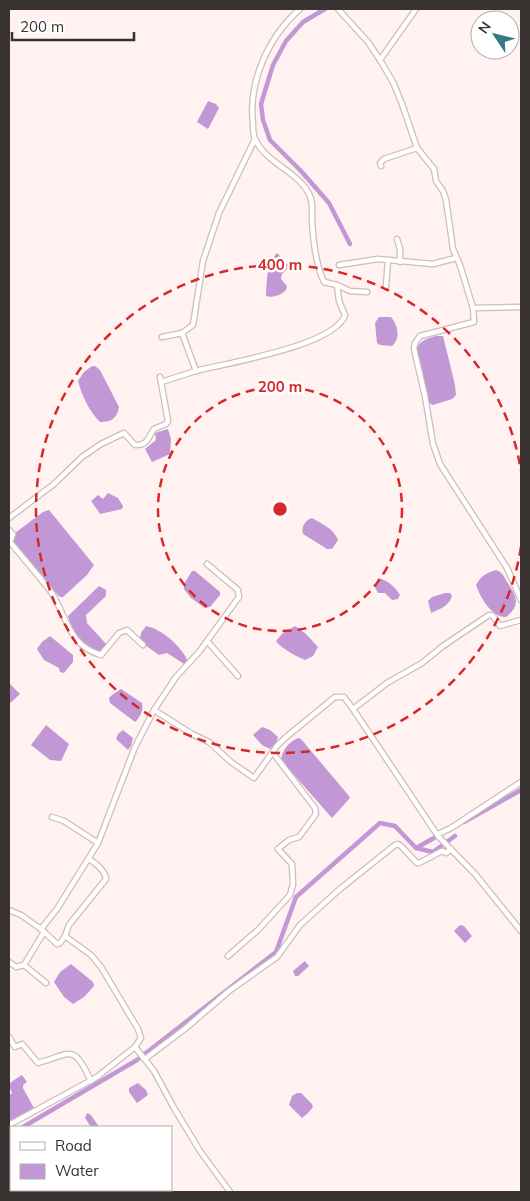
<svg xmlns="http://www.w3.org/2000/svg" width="530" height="1201" font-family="Mulish,sans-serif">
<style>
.water{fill:#c198d5}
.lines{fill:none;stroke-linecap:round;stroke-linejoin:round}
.canal{stroke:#c198d5;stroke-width:4.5}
.minor-casing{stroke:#cdbdbc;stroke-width:7}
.minor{stroke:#fff;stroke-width:4.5}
.ring{fill:none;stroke:#d62828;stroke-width:2.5;stroke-dasharray:9 6}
.centre{fill:#d62828;stroke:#fff;stroke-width:2.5}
.ring-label{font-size:15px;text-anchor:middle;font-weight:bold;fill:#d62828;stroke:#fff;stroke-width:5;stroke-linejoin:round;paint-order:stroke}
</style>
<rect width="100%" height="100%" fill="#fff2f1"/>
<g class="water">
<polygon points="208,101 216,104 219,108 208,129 197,122"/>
<path d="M277,253L286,262L288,268L282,274L281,279L287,286L286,290C280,296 273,298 266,296C267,282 266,264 277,253Z"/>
<path d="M379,317H391C398,326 401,338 392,346L380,345L377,343L375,323Z"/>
<path d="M436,336H443L455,385L456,395L452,399L433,405L428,403L415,353C418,341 425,339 436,336Z"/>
<path d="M92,366H95L100,370L119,407C117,418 112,422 100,422C89,411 82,396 78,381L84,372Z"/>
<polygon points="168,429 171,439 170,454 152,462 145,449 156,440 155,433"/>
<polygon points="108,493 118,498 123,506 122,509 100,514 91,501 98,495 103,499"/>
<polygon points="49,510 94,565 87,575 63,597 60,597 54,591 14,544 12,539 15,533 43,512"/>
<path d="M312,518C322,524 333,528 338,540L332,549H327L303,534C301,527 305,520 312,518Z"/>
<path d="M496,570C502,572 504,576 507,582C517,596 521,605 506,617C492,618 480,597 476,585C481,576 486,573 496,570Z"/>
<polygon points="192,571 195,571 220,592 220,595 210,607 205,608 191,598 184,589 184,584"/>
<path d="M378,578C388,580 395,587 400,595L398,599L392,600L385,593H378L375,587Z"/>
<path d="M99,586L106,590V596L86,615L87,623L107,645L99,653C83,647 72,632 68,616Z"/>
<path d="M445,593H450L452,596C449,606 440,609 431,613L428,601L432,597Z"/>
<path d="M146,626C162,629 181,646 188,661L184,664L167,653L159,655L145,645L140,638L141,633Z"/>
<path d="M295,626L306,634L318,647L313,656L305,660C299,658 279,647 276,641L282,634Z"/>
<polygon points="50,636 73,655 73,662 64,673 60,672 59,668 44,660 37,649 42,642"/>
<polygon points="9,683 20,694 9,704"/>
<path d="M121,689L142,703C144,709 140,718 135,722L110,703L109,698L112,695Z"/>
<polygon points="46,725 69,744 61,761 50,760 31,745"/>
<polygon points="262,727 270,730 278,737 276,743 270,749 262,745 253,735"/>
<polygon points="123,730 133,738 131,746 128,750 116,739 118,734"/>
<path d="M298,738L301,739L349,796L350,798L332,818L281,760C282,750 289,742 298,738Z"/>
<polygon points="460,925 464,926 472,936 465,943 454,931"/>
<polygon points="305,961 309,966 298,976 295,976 293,971"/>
<polygon points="71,964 93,982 94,986 84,997 73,1004 64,997 54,982 60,972"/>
<polygon points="22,1075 27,1082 23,1085 23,1088 34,1108 10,1121 9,1096 12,1093 9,1086 11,1082"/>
<polygon points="138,1083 146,1090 148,1095 137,1103 129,1092 129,1088"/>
<polygon points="297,1093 301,1093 312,1104 313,1107 307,1114 302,1118 289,1105 292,1096"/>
<polygon points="87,1113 91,1115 99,1127 91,1127 85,1118"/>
</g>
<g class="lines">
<g class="canal">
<polyline points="325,9 303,22 286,41 273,65 261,104 263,120 270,140 301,171 329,203 350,244"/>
<polyline points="464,822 521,790"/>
<polyline points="416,848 441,834"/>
<polyline points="23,1127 137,1060 276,952 296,897 380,823 395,826 416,848 433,852 455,836"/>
<polyline points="9,1135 11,1134"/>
</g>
<defs>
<g id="minor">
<polyline points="338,9 368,42 380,60 393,82 402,104 417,148 434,169 436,181 443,191 446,200 453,249 460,265 473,308 521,307"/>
<polyline points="380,60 416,9"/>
<polyline points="381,166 380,163 384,159 417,148"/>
<polyline points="397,239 400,249 400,262"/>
<polyline points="339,265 378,259 433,264 456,258"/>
<polyline points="337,285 350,291 367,292"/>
<polyline points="386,286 388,260"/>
<polyline points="473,308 474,322 420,336 415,343 414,349 425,396 433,444 440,464 507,568 521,600"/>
<polyline points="162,337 182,333 193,325 203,261 219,213 255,139"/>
<path d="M196,371C226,363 335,346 345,315L339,301L337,285L324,282C315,263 313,240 312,219C312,212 313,203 310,196C299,171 266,164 255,139C253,135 253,129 253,124C248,82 268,37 300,9"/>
<polyline points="160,377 161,382 196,371 182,333"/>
<path d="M9,518L54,484L82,457L101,444L124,433L135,445C149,445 148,437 154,429L166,424L168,421L161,382"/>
<path d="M9,530L13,534L10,542C20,554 30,566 40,578C44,584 51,590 54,597C68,621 70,646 101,655L119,633L127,630L143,645"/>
<polyline points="207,641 238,676"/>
<polyline points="353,709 438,836 475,874 521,931"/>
<polyline points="154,710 192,734 209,742 231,762 254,778 277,746 285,738 335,697 344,697 353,709 387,683 422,663 443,646 489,615 493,616 500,626 521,620"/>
<polyline points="52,817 64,821 98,843"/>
<polyline points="438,834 451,828 521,782"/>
<polyline points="9,910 21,915 41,929 57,909 98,843 135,747 154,710 176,677 199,652 239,597 238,590 207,564"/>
<path d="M65,936L69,925L106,879C105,870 96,864 89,859"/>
<polyline points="228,956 258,930 290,895 293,884 292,864 278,849 289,840 299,837 316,814 315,808 273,753"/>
<polyline points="9,962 16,967 24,965 44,932"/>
<polyline points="24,965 46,983"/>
<path d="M9,1037L15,1047L22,1044L38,1063C71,1054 73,1042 91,1081"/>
<polyline points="135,1047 154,1071 174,1108 200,1151 230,1192"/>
<polyline points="145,1059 186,1028 229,991 277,957 300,925 340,889 395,845 398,844 401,846 417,863 419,863 442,851 446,853 451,849"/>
<polyline points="9,1125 97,1077 135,1047 141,1038 138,1029 101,967 91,955 65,936 60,943 57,944 41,929"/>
</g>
</defs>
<use href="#minor" class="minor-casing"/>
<use href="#minor" class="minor"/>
</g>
<g class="ring">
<circle cx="280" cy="509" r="122"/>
<path d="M521 547A244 244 0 1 1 521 471"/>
</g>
<circle cx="280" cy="509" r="8" class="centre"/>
<g class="ring-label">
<text x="280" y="270">400 m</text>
<text x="280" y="392">200 m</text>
</g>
<rect width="530" height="1201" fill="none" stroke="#383231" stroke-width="20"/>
<rect x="10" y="1126" width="162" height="65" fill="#ffffff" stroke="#afadad"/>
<rect x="20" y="1142" width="25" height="8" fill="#ffffff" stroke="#afadad"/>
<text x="55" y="1151" font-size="15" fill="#383231">Road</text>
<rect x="20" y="1164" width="25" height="15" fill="#c198d5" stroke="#afadad"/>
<text x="55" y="1176" font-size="15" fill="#383231">Water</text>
<g transform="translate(495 35) rotate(305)"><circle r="24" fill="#ffffff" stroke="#afadad"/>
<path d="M0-4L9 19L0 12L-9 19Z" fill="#367a8a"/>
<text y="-8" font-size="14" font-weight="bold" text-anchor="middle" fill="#383231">N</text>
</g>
<path d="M12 32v8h122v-8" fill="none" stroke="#383231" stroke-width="2.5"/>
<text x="20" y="32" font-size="15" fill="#383231" stroke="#ffffff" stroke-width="4" paint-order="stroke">200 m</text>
</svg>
